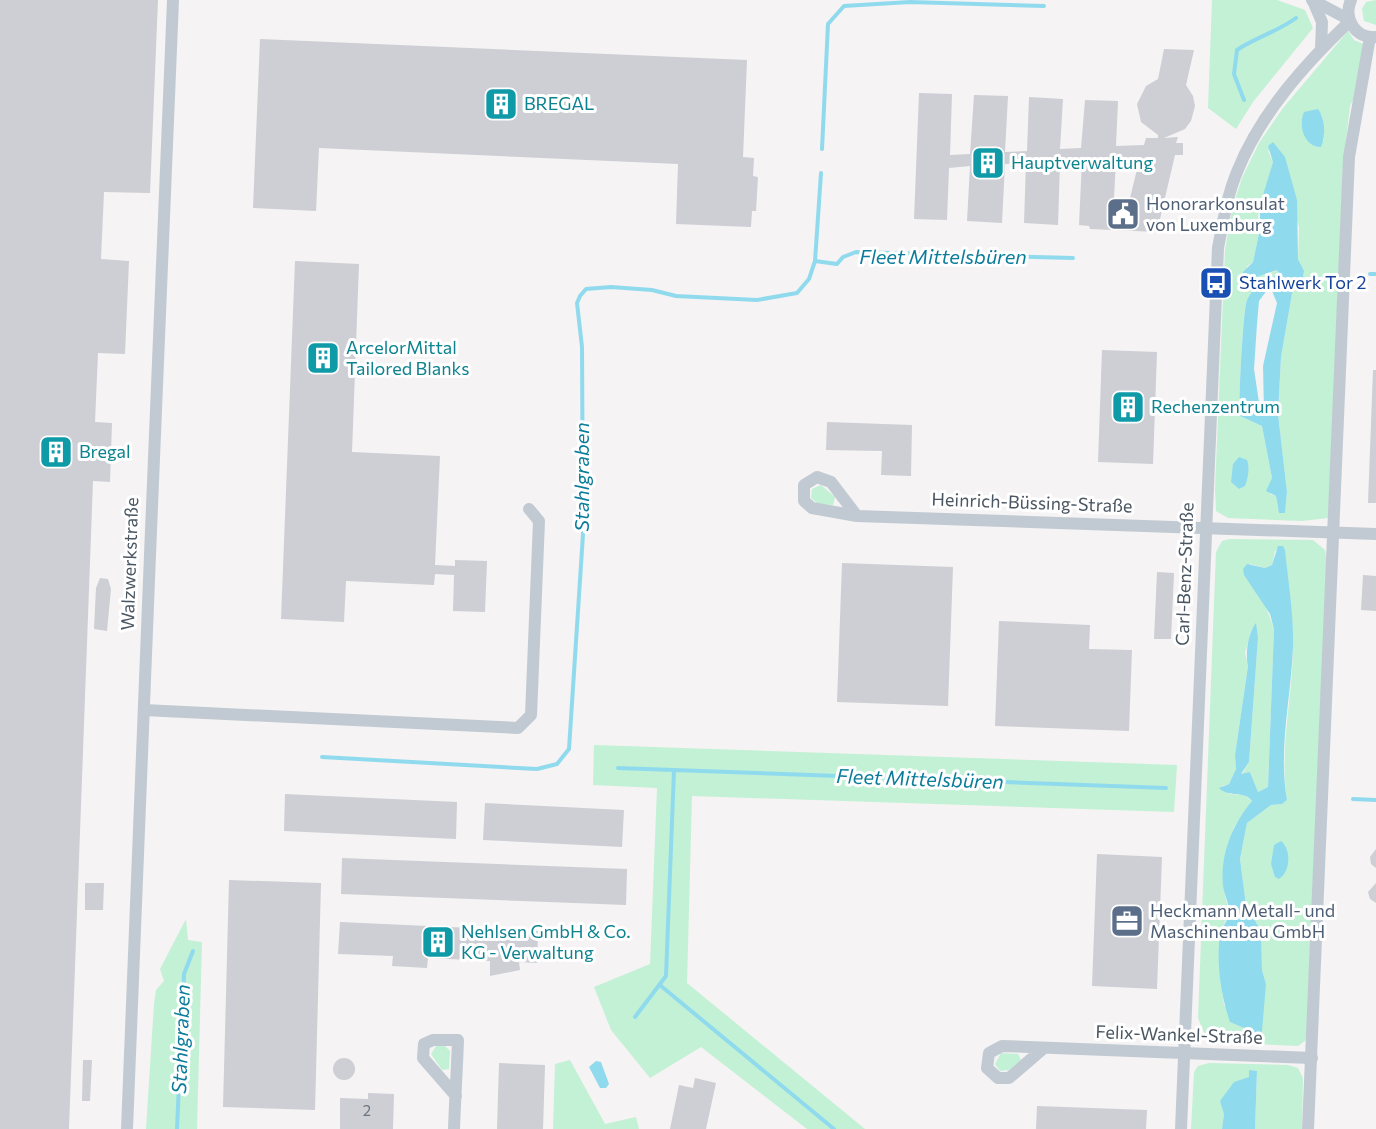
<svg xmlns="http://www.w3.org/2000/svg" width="1376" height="1129" font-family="Commissioner,sans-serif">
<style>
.green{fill:#c3f1d5;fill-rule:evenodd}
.water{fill:#90daee;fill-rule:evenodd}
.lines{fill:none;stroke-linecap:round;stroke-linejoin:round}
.stream{stroke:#90daee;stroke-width:4}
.building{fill:#cdcfd5;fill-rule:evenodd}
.minor{stroke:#c1cad2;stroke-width:12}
.labels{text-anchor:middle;stroke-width:6;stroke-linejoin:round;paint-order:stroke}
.number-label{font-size:15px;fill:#6b747e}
.culture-label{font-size:18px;fill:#0d838f;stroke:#fff;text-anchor:start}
.service-label{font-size:18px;fill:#4e5e75;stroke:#fff;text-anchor:start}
.transit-label{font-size:18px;fill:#164399;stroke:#fff;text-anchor:start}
.street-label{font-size:18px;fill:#4a5661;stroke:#fff}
.water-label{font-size:20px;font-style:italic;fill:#0c7c9b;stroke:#fff}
</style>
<rect width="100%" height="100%" fill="#f5f3f3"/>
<g class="green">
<polygon points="1212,0 1277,0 1305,10 1313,28 1253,102 1236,129 1208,108"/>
<polygon points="1376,0 1376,25 1364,21 1362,9 1366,2"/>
<path d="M1348,31L1354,40L1363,44L1355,96L1350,106L1343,165L1329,513L1328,518L1302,521L1228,518L1216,511L1215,489L1225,250L1232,209L1242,178L1259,143L1283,108ZM1304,112L1322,115L1324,141ZM1275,147L1299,227L1298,259L1304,272L1303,278L1293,288L1281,357L1278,414L1287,492L1285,513L1278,508L1276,496L1270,494L1272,478L1262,426L1240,416C1238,408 1243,309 1247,300C1253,286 1266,280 1279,274L1277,270L1266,275L1246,267L1253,262L1260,229L1258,216L1273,162L1268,151Z"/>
<polygon points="821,485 835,497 833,505 818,504 811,498 812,489"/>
<path d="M1230,539L1313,540L1325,550L1327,562L1309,1032L1305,1041L1298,1046L1213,1042L1205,1035L1198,1018L1216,552L1222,541ZM1283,547C1287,574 1293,613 1293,645C1293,697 1279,747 1287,800L1282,804L1271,805L1247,823L1240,859L1246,905L1261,931L1262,970L1266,984L1257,1038L1224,1005L1220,975V933L1229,913L1223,887L1224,861L1234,827L1252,801L1244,795L1229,794L1222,786L1229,784L1236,769L1235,755L1248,666L1245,653L1252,628L1258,638L1249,762L1241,776L1250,772L1258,792L1268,787L1274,629L1250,564L1265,568L1272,565L1275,551Z"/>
<polygon points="594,745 1177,765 1174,812 692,796 687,983 865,1129 807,1129 701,1047 650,1078 611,1030 594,987 650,964 657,788 593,785"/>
<polygon points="186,919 188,940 202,942 197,1129 146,1129 154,1004 156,990 164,981 160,969"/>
<polygon points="436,1046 445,1046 450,1051 449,1069 442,1070 431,1054"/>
<polygon points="1001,1053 1018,1054 1021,1060 1009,1070 1000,1071 995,1064"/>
<polygon points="570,1060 605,1124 636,1117 639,1129 553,1129 555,1064"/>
<polygon points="1209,1063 1288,1065 1298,1068 1303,1078 1302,1129 1255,1129 1257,1071 1249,1071 1249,1077 1224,1114 1222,1129 1191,1129 1194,1072 1198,1066"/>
</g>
<g class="water">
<path d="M1318,109C1325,118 1326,136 1321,147C1304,147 1298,126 1304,112Z"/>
<path d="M1273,142L1285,157L1297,200L1298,259L1304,271L1303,278L1293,288L1281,357L1278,414L1287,492L1285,513H1279L1276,496L1266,491L1272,478L1262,426L1240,416C1238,408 1243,309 1247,300C1253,286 1266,280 1279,274L1277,270L1247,280L1240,275L1253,262L1260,229V205L1273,162L1268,146ZM1270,286L1277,303L1263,366L1264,411L1260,409L1254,369L1257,324L1259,301Z"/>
<path d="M1239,457L1247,460C1250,468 1248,478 1245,486L1239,489L1231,482L1233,464Z"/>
<path d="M1278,546H1283L1285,550C1288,581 1294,615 1293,647C1291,699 1278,749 1287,800L1282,804L1271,805L1247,823L1240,859L1246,905L1261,931L1262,970L1266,984L1262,1031L1257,1039H1252L1249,1030L1230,1022C1221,996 1216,963 1220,935C1221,928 1228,921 1229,913C1230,905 1224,895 1223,886C1220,855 1232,825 1252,801C1244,790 1229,798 1219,788L1229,784L1236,769L1235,755L1248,666C1245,654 1248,633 1256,623L1258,638L1249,762L1241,774L1250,772L1258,792L1268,787L1274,629L1270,614L1244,575L1243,569L1247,564L1265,568L1272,565Z"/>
<path d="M1281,841C1292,850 1290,872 1279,879L1275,877L1271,864L1274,845Z"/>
<polygon points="596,1061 601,1062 609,1084 606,1088 600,1088 589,1067"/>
<polygon points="1249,1070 1257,1071 1255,1129 1222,1129 1224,1114 1220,1101 1234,1082 1249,1077"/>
</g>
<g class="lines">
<g class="stream">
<path d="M1244,100L1234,74L1237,50C1256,37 1277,32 1296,18"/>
<polyline points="822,149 828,24 844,6 910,2 1044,6"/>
<polyline points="815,261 837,264 843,257 856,252 1073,258"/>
<polyline points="1370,274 1376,274"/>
<polyline points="322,757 537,769 557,764 569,749 583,534 582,347 577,303 580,296 586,289 611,287 652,290 676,296 757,300 797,293 809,279 815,261 821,173"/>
<polyline points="618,768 674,770"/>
<polyline points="1353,799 1376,800"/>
<polyline points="661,986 834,1129"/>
<polyline points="635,1017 666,976 674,770 1166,788"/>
<polyline points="177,1129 184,974 193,951"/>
</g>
</g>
<g class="building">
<polygon points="0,0 158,0 150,193 104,192 101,259 129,261 125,354 98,353 95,422 112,423 110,482 93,481 69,1129 0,1129"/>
<polygon points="260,39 747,60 743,157 754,158 753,176 758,177 756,211 752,211 751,227 676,224 678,164 319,148 316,211 253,208"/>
<path d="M1164,49L1194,50L1186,85L1193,96L1195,106L1191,121L1185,129L1164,138L1178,137L1176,143H1183V155H1175L1157,232L1090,229L1089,226L1079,225L1082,160L1060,162L1058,225L1024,223L1026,163L1005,164L1002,223L967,221L970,166L949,168L947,220L914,219L919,93L952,94L950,155L970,154L974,95L1008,96L1005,152L1027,151L1029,97L1063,99L1060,149L1081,148L1085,100L1118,101L1116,146L1144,145L1146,138H1158V135L1141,122L1137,104L1146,86L1158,79ZM1140,157L1130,198H1114L1116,159Z"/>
<polygon points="295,261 359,264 352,452 440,456 435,565 455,566 455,560 487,561 485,612 453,611 454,575 435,574 434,585 346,581 344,622 281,619"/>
<polygon points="1102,350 1157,352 1153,464 1098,462"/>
<polygon points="1373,370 1376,370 1376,503 1368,503"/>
<polygon points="827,422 912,425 911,476 881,475 882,451 826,450"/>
<polygon points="842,563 953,567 948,706 837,702"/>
<polygon points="1157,572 1174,573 1171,639 1154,639"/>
<polygon points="1363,575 1376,576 1376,611 1361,610"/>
<polygon points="100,578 108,579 111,589 107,631 94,629 96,588"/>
<polygon points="999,621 1090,625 1089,649 1132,650 1129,731 995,726"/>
<polygon points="285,794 457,802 456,839 284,831"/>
<polygon points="485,803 624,810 622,847 483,840"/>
<polygon points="1376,849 1376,868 1371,864 1370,857"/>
<polygon points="1097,854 1162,857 1157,989 1092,986"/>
<polygon points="342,858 627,869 626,905 341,894"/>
<polygon points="229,880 321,883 315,1110 223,1107"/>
<polygon points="85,883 104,883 103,910 85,910"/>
<polygon points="1376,883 1376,903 1370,899 1368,892"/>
<polygon points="340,922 538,931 537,963 519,962 520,970 490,976 490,961 428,958 427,968 392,966 393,956 338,954"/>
<circle cx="344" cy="1069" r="11"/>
<polygon points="83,1060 92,1060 90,1101 82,1101"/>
<polygon points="499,1063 545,1065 543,1129 497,1129"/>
<polygon points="695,1078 716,1083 706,1129 670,1129 679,1085 693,1088"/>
<polygon points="368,1093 394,1094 393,1129 340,1129 340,1098 368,1099"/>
<polygon points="1037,1106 1147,1110 1146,1129 1036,1129"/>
</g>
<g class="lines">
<g class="minor">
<polyline points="1312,0 1348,19"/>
<path d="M1351,0C1343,18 1355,39 1376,37"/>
<polyline points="1313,1 1322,22 1321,49"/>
<polyline points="857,516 831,482 817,477 804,485 804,501 812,508 857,516 1376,534"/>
<polyline points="144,710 518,728 531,715 539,521 529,509"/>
<polyline points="1044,1048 1009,1078 998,1078 987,1068 989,1053 1002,1046 1312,1058"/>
<path d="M127,1129C143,753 156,376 173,0"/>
<path d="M454,1129C455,1099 457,1070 458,1040H433L424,1044L423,1058L456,1096"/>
<path d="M1181,1129L1218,248C1223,222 1227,196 1237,172C1260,114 1305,64 1349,22"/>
<polyline points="1308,1129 1349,157 1370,37"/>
</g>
</g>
<defs>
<symbol id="building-square" viewBox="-11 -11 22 22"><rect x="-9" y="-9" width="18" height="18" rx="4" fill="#0f9aa8" stroke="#fff"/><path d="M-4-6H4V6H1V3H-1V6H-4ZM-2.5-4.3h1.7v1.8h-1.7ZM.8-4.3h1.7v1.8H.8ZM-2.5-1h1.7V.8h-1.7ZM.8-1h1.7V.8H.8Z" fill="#fff"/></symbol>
<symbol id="civic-square" viewBox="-11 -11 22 22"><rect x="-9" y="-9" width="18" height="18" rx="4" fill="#5c6f8a" stroke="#fff"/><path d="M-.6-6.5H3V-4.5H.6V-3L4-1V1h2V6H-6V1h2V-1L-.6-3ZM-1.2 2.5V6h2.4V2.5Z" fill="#fff"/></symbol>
<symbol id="bus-square" viewBox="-11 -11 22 22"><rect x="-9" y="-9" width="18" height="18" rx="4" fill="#1a4fb4" stroke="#fff"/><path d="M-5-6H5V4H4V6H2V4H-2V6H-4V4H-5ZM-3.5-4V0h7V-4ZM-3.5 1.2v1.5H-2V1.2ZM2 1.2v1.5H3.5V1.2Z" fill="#fff"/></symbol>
<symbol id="office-square" viewBox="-11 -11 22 22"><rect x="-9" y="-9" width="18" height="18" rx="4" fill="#5c6f8a" stroke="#fff"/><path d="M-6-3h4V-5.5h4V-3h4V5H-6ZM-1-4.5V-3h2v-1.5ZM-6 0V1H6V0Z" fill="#fff"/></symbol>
</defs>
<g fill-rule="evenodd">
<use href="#building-square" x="482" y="85" width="38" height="38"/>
<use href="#building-square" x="969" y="144" width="38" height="38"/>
<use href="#civic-square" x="1104" y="195" width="38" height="38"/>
<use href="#bus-square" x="1197" y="264" width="38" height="38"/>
<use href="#building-square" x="304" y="339" width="38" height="38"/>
<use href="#building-square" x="1109" y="388" width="38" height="38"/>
<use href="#building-square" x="37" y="433" width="38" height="38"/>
<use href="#office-square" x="1108" y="902" width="38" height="38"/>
<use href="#building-square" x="419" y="923" width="38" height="38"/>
</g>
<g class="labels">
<g class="number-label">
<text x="367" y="1116">2</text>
</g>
<g class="culture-label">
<text x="524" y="110">BREGAL</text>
<text x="1011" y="169">Hauptverwaltung</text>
<text x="346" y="354">ArcelorMittal<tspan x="346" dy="21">Tailored Blanks</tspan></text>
<text x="1151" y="413">Rechenzentrum</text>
<text x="79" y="458">Bregal</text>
<text x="461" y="938">Nehlsen GmbH &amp; Co.<tspan x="461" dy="21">KG - Verwaltung</tspan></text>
</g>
<g class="service-label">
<text x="1146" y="210">Honorarkonsulat<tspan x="1146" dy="21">von Luxemburg</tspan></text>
<text x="1150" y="917">Heckmann Metall- und<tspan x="1150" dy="21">Maschinenbau GmbH</tspan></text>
</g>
<g class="transit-label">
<text x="1239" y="289">Stahlwerk Tor 2</text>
</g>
<g class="street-label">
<text transform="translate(1032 503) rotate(2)" y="6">Heinrich-Büssing-Straße</text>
<text transform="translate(130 564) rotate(-88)" y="6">Walzwerkstraße</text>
<text transform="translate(1185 574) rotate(-88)" y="6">Carl-Benz-Straße</text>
<text transform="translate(1179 1035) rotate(2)" y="6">Felix-Wankel-Straße</text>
</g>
<g class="water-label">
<text x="943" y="264">Fleet Mittelsbüren</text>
<text transform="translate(582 477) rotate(-90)" y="7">Stahlgraben</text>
<text transform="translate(920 779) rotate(2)" y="7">Fleet Mittelsbüren</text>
<text transform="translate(181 1039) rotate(-88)" y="7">Stahlgraben</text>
</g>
</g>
</svg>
